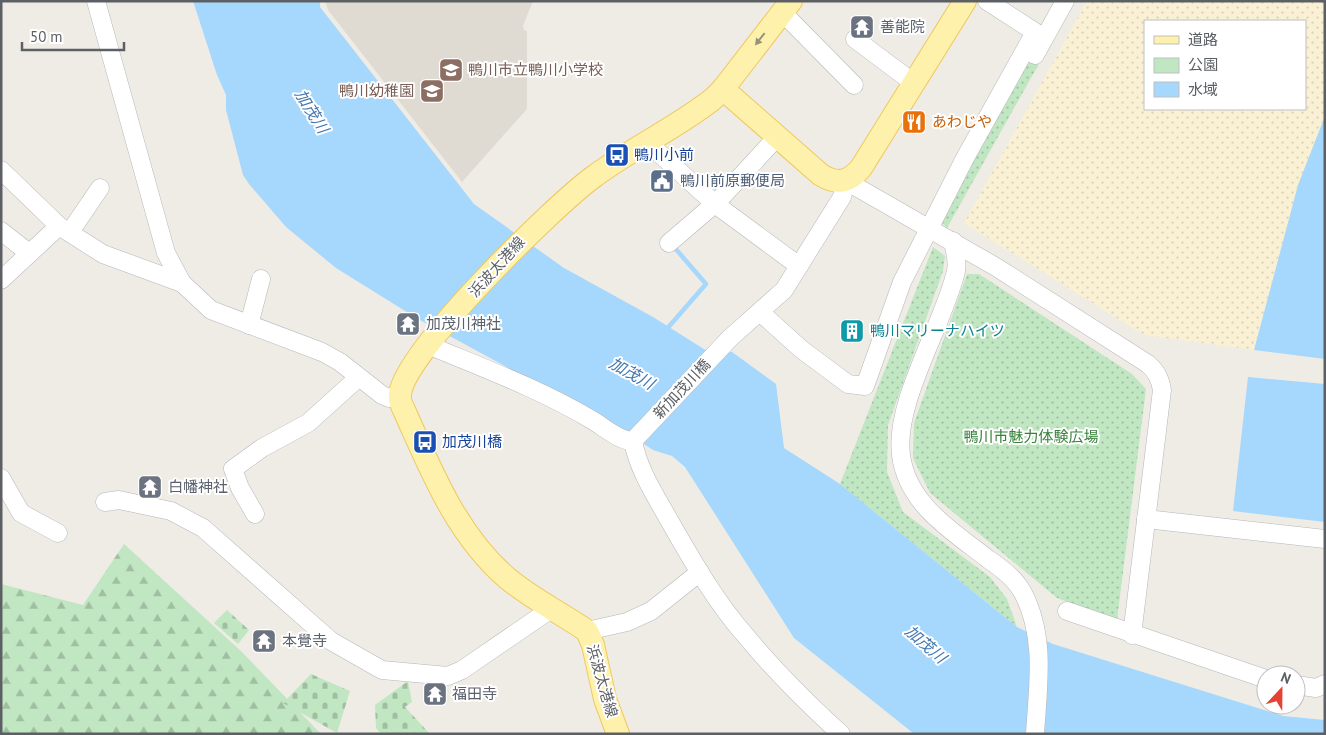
<svg xmlns="http://www.w3.org/2000/svg" width="1326" height="735" font-family="'PT Sans','Noto Sans JP',sans-serif">
<style>
.education{fill:#dfdbd3}
.green{fill:url(#green-dots)}
.forest{fill:url(#forest-firs)}
.sand{fill:url(#sand-dots);fill-rule:evenodd}
.cemetery{fill:url(#cemetery-stones)}
.water{fill:#a6d7fd}
.lines{fill:none;stroke-linecap:round;stroke-linejoin:round}
.stream{stroke:#a6d7fd;stroke-width:4.5}
.minor-casing{stroke:#b5b7bb;stroke-width:19}
.major-casing{stroke:#efc75d;stroke-width:24}
.minor{stroke:#fff;stroke-width:18}
.major{stroke:#fef1ab;stroke-width:22}
.oneway{fill:#95937e}
.labels{text-anchor:middle;stroke-width:4;stroke-linejoin:round;paint-order:stroke}
.worship-label{font-size:15px;fill:#5b616d;stroke:#fff;text-anchor:start}
.education-label{font-size:15px;fill:#785e54;stroke:#fff;text-anchor:start}
.food-label{font-size:15px;fill:#c56008;stroke:#fff;text-anchor:start}
.transit-label{font-size:15px;fill:#164399;stroke:#fff;text-anchor:start}
.service-label{font-size:15px;fill:#4e5e75;stroke:#fff;text-anchor:start}
.street-label{font-size:15px;fill:#5c6065;stroke:#fff}
.culture-label{font-size:15px;fill:#0d838f;stroke:#fff;text-anchor:start}
.park-label{font-size:15px;fill:#36823a;stroke:#fff}
.water-label{font-size:16px;font-style:italic;fill:#4277af;stroke:#fff}
</style>
<defs>
<pattern id="green-dots" width="8" height="8" patternUnits="userSpaceOnUse" patternTransform="scale(1.25)"><rect width="8" height="8" fill="#c1e6c2"/><path d="M2 2h.1M6 6h.1" fill="none" stroke="#a0bea1" stroke-width="1.8" stroke-linecap="round"/></pattern>
<pattern id="forest-firs" width="22" height="20" patternUnits="userSpaceOnUse" patternTransform="scale(1.25)"><rect width="22" height="20" fill="#c1e6c2"/><path d="M5 1l3.5 6h-7zM16 11l3.5 6h-7z" fill="#a0bea1"/></pattern>
<pattern id="sand-dots" width="8" height="8" patternUnits="userSpaceOnUse" patternTransform="scale(1.25)"><rect width="8" height="8" fill="#faf1d4"/><path d="M2 2h.1M6 6h.1" fill="none" stroke="#d9d1b9" stroke-width="1.8" stroke-linecap="round"/></pattern>
<pattern id="cemetery-stones" width="16" height="16" patternUnits="userSpaceOnUse" patternTransform="scale(1.25)"><rect width="16" height="16" fill="#c1e6c2"/><path d="M2 7V4a2 2 0 0 1 4 0v3zM10 15v-3a2 2 0 0 1 4 0v3z" fill="#a0bea1"/></pattern>
</defs>
<rect width="100%" height="100%" fill="#efece5"/>
<polygon class="education" points="325,1 533,1 523,26 524,30 527,31 527,109 462,182 328,10"/>
<g class="green">
<polygon points="1074,1 947,228 939,220 1038,35"/>
<polygon points="933,247 945,256 943,271 888,425 887,472 903,512 990,577 1007,599 1017,627 840,484"/>
<polygon points="967,274 979,274 1132,374 1146,389 1117,620 1057,598 930,493 913,458 914,423"/>
</g>
<polygon class="forest" points="124,544 242,652 321,734 1,734 1,584 83,605"/>
<path class="sand" d="M1087,1H1325V116L1298,185L1254,350L1144,335L964,223ZM1145,21H1305V109H1145Z"/>
<g class="cemetery">
<polygon points="227,610 249,630 238,644 214,623"/>
<polygon points="311,674 350,691 337,733 283,703"/>
<polygon points="408,681 412,702 405,707 430,734 381,734 376,728 375,705"/>
</g>
<g class="water">
<polygon points="193,1 320,1 320,7 474,204 564,268 653,317 707,351 732,352 776,384 784,448 840,484 1017,627 1053,644 1283,716 1325,720 1325,734 913,733 794,638 685,467 672,456 653,450 623,430 418,319 336,268 286,227 249,184 243,175 226,110 226,95 217,75"/>
<polygon points="1325,116 1325,359 1254,350 1298,185"/>
<polygon points="1248,377 1325,384 1325,522 1233,511"/>
</g>
<g class="lines">
<polyline class="stream" points="665,331 706,284 674,247"/>
<defs>
<g id="minor">
<polyline points="96,1 166,253 182,283 211,310 322,352 340,362 382,395 389,398 399,395"/>
<polyline points="782,12 854,85"/>
<polyline points="855,39 915,84"/>
<polyline points="1035,55 1065,1"/>
<polyline points="647,142 715,204 799,266"/>
<polyline points="1,170 59,226 103,254 182,283"/>
<polyline points="1,231 29,253"/>
<polyline points="70,232 100,188"/>
<path d="M953,241C955,251 958,261 956,271C944,324 894,401 901,455C907,504 952,531 988,559C1001,568 1015,578 1023,593C1046,637 1038,686 1035,734"/>
<polyline points="669,243 718,201 777,137"/>
<polyline points="1,280 59,226"/>
<polyline points="760,312 801,349 848,384 865,386 902,282 965,158 1035,32 987,1"/>
<polyline points="249,325 261,279"/>
<path d="M428,345C483,368 540,389 592,420C604,427 619,441 633,441"/>
<polyline points="1,478 21,513 58,533"/>
<polyline points="105,502 119,500 171,511 203,528 331,641 382,670 448,676 462,670 551,609"/>
<polyline points="255,514 240,488 233,469 262,448 308,423 358,378"/>
<polyline points="1146,519 1325,539"/>
<polyline points="1067,611 1266,679"/>
<polyline points="587,631 627,622 651,611 700,572"/>
<polyline points="1296,685 1316,688 1325,684"/>
<path d="M841,734C807,703 774,670 745,635C715,601 692,560 669,520C655,495 638,469 633,441L730,338L784,290L842,197L846,181L996,267L1148,364C1157,372 1160,379 1162,390L1132,635"/>
</g>
<g id="major">
<path d="M723,89L821,175C838,185 849,182 861,168L965,1"/>
<path d="M618,734L605,699L593,645L587,631C561,613 532,599 507,578C456,534 431,470 404,410C402,406 399,400 400,395C402,354 554,206 592,178C630,149 675,129 713,99L723,89L791,1"/>
</g>
</defs>
<use href="#minor" class="minor-casing"/>
<use href="#major" class="major-casing"/>
<use href="#minor" class="minor"/>
<use href="#major" class="major"/>
</g>
<defs><path id="oneway-solid" d="M-6-.8H1V-3.2L6.5 0L1 3.2V.8H-6Z" transform="scale(1.25)"/></defs>
<use class="oneway" href="#oneway-solid" transform="translate(760 39) rotate(128)"/>
<defs>
<symbol id="temple-square" viewBox="-11 -11 22 22"><rect x="-9" y="-9" width="18" height="18" rx="4" fill="#6b7280" stroke="#fff"/><path d="M0-6L5-2H3V0L6.5 2.5H4V6H1.5V3h-3V6H-4V2.5H-6.5L-3 0V-2H-5Z" fill="#fff"/></symbol>
<symbol id="school-square" viewBox="-11 -11 22 22"><rect x="-9" y="-9" width="18" height="18" rx="4" fill="#8d6e63" stroke="#fff"/><path d="M0-5L7-2L0 1L-7-2ZM-4 1L0 2.5L4 1V4Q0 6-4 4Z" fill="#fff"/></symbol>
<symbol id="restaurant-square" viewBox="-11 -11 22 22"><rect x="-9" y="-9" width="18" height="18" rx="4" fill="#e8710a" stroke="#fff"/><path d="M-5-6h1v4h1v-4h1v4h1v-4h1v5L-1.5 .5V6h-2V.5L-5-1ZM5-6V6H3V1.5H1.5Q1.5-4 5-6Z" fill="#fff"/></symbol>
<symbol id="bus-square" viewBox="-11 -11 22 22"><rect x="-9" y="-9" width="18" height="18" rx="4" fill="#1a4fb4" stroke="#fff"/><path d="M-5-6H5V4H4V6H2V4H-2V6H-4V4H-5ZM-3.5-4V0h7V-4ZM-3.5 1.2v1.5H-2V1.2ZM2 1.2v1.5H3.5V1.2Z" fill="#fff"/></symbol>
<symbol id="civic-square" viewBox="-11 -11 22 22"><rect x="-9" y="-9" width="18" height="18" rx="4" fill="#5c6f8a" stroke="#fff"/><path d="M-.6-6.5H3V-4.5H.6V-3L4-1V1h2V6H-6V1h2V-1L-.6-3ZM-1.2 2.5V6h2.4V2.5Z" fill="#fff"/></symbol>
<symbol id="building-square" viewBox="-11 -11 22 22"><rect x="-9" y="-9" width="18" height="18" rx="4" fill="#0f9aa8" stroke="#fff"/><path d="M-4-6H4V6H1V3H-1V6H-4ZM-2.5-4.3h1.7v1.8h-1.7ZM.8-4.3h1.7v1.8H.8ZM-2.5-1h1.7V.8h-1.7ZM.8-1h1.7V.8H.8Z" fill="#fff"/></symbol>
</defs>
<g fill-rule="evenodd">
<use href="#temple-square" x="848" y="13" width="28" height="28"/>
<use href="#school-square" x="437" y="56" width="28" height="28"/>
<use href="#school-square" x="418" y="77" width="28" height="28"/>
<use href="#restaurant-square" x="900" y="108" width="28" height="28"/>
<use href="#bus-square" x="603" y="141" width="28" height="28"/>
<use href="#civic-square" x="648" y="167" width="28" height="28"/>
<use href="#temple-square" x="394" y="310" width="28" height="28"/>
<use href="#building-square" x="838" y="317" width="28" height="28"/>
<use href="#bus-square" x="411" y="428" width="28" height="28"/>
<use href="#temple-square" x="136" y="473" width="28" height="28"/>
<use href="#temple-square" x="250" y="627" width="28" height="28"/>
<use href="#temple-square" x="421" y="680" width="28" height="28"/>
</g>
<g class="labels">
<g class="worship-label">
<text x="880" y="32">善能院</text>
<text x="426" y="329">加茂川神社</text>
<text x="168" y="492">白幡神社</text>
<text x="282" y="646">本覺寺</text>
<text x="452" y="699">福田寺</text>
</g>
<g class="education-label">
<text x="468" y="75">鴨川市立鴨川小学校</text>
<text x="414" y="96" text-anchor="end">鴨川幼稚園</text>
</g>
<g class="food-label">
<text x="932" y="127">あわじや</text>
</g>
<g class="transit-label">
<text x="634" y="160">鴨川小前</text>
<text x="442" y="447">加茂川橋</text>
</g>
<g class="service-label">
<text x="680" y="186">鴨川前原郵便局</text>
</g>
<g class="street-label">
<text transform="translate(497 267) rotate(-48)" y="5">浜波太港線</text>
<text transform="translate(682 389) rotate(-47)" y="5">新加茂川橋</text>
<text transform="translate(602 681) rotate(74)" y="5">浜波太港線</text>
</g>
<g class="culture-label">
<text x="870" y="336">鴨川マリーナハイツ</text>
</g>
<g class="park-label">
<text x="1031" y="442">鴨川市魅力体験広場</text>
</g>
<g class="water-label">
<text transform="translate(312 111) rotate(58)" y="6">加茂川</text>
<text transform="translate(632 373) rotate(29)" y="6">加茂川</text>
<text transform="translate(926 644) rotate(41)" y="6">加茂川</text>
</g>
</g>
<rect width="1326" height="735" fill="none" stroke="#5c6065" stroke-width="5"/>
<rect x="1144" y="20" width="162" height="90" fill="#ffffff" stroke="#bebfc1"/>
<rect x="1154" y="36" width="25" height="8" fill="#fef1ab" stroke="#bebfc1"/>
<text x="1188" y="45" font-size="15" fill="#5c6065">道路</text>
<rect x="1154" y="58" width="25" height="15" fill="#c1e6c2" stroke="#bebfc1"/>
<text x="1188" y="70" font-size="15" fill="#5c6065">公園</text>
<rect x="1154" y="82" width="25" height="15" fill="#a6d7fd" stroke="#bebfc1"/>
<text x="1188" y="95" font-size="15" fill="#5c6065">水域</text>
<g transform="translate(1281 690) rotate(22)"><circle r="24" fill="#ffffff" stroke="#bebfc1"/>
<path d="M0-4L9 19L0 12L-9 19Z" fill="#e64233"/>
<text y="-8" font-size="14" font-weight="bold" text-anchor="middle" fill="#5c6065">N</text>
</g>
<path d="M22 42v8h102v-8" fill="none" stroke="#5c6065" stroke-width="2.5"/>
<text x="30" y="42" font-size="15" fill="#5c6065" stroke="#ffffff" stroke-width="4" paint-order="stroke">50 m</text>
</svg>
